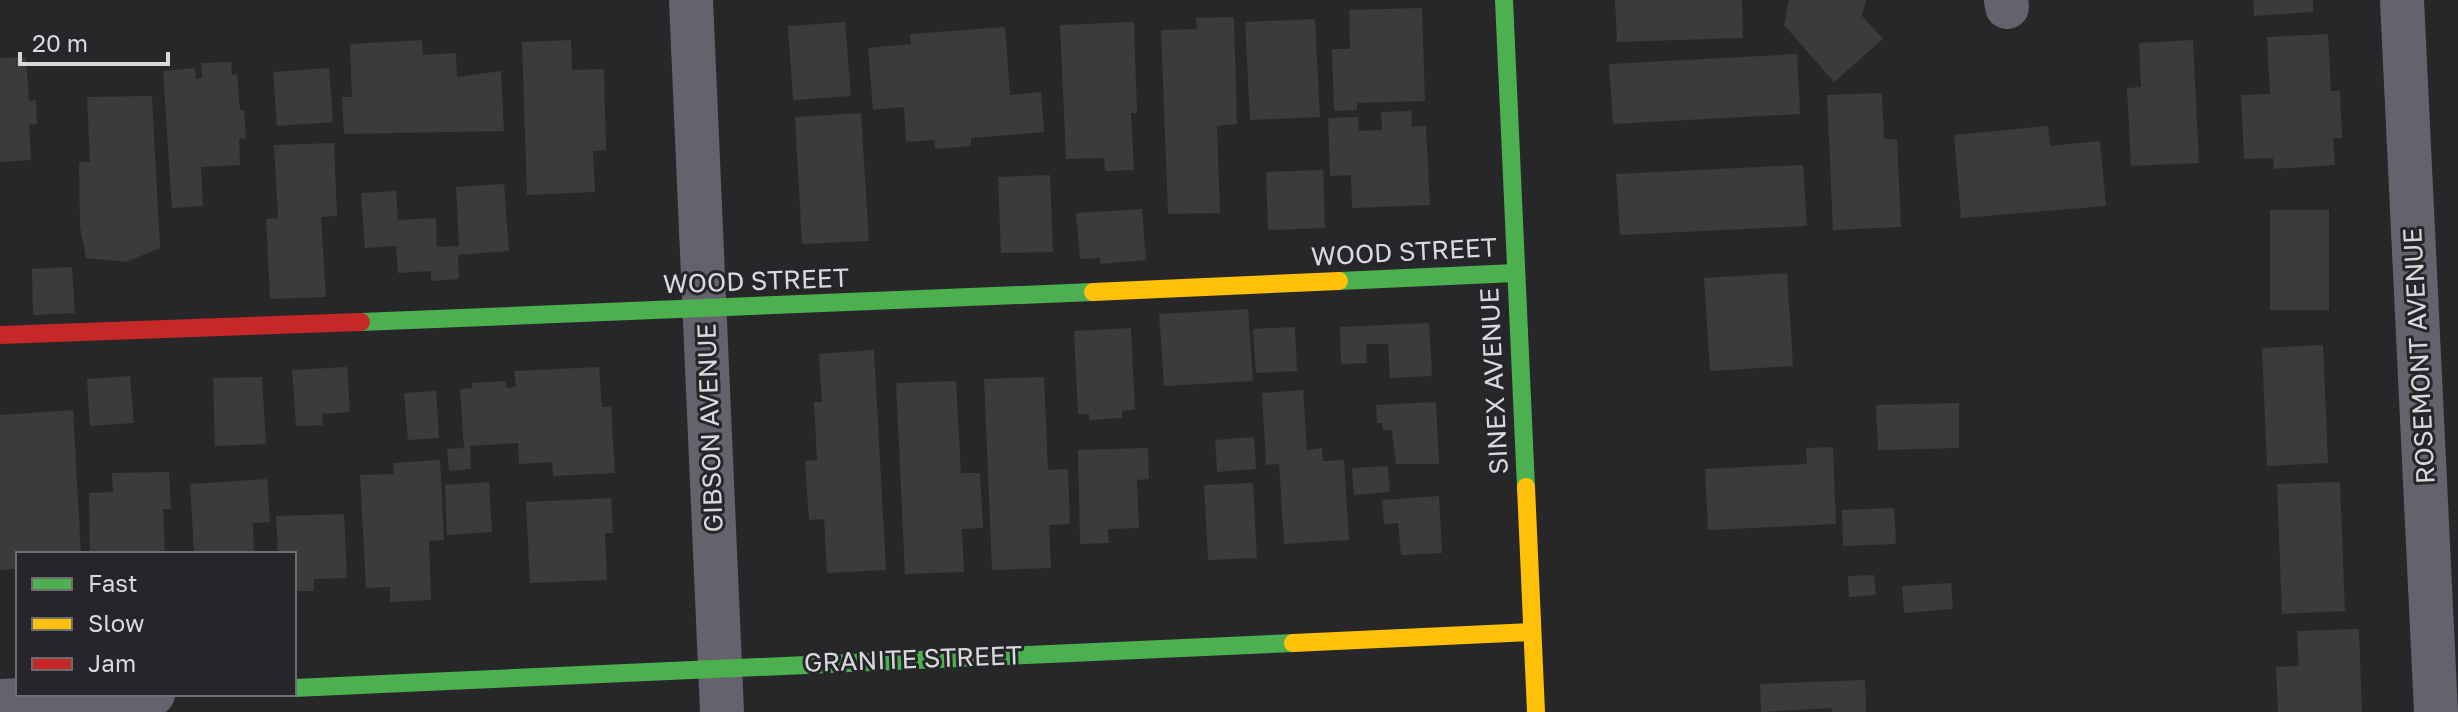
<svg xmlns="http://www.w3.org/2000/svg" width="2458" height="712" font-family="'Golos Text',sans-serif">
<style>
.building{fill:#3c3b3c}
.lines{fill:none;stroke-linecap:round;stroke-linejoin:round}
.street{stroke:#64636d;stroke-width:44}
.fast{stroke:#4caf50;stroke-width:18}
.slow{stroke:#ffc107;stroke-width:18}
.jam{stroke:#c62828;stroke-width:18}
.labels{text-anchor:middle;stroke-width:6;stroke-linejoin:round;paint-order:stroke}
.street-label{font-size:26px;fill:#d9d9db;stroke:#262529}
</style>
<rect width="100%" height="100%" fill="#272628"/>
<g class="building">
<polygon points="1615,0 1742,0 1743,38 1617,42"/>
<polygon points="1789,0 1866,0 1862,16 1883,39 1834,82 1784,25"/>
<polygon points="2253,0 2313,0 2313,12 2254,16"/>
<polygon points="1422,8 1425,101 1357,103 1357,110 1334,111 1332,49 1350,49 1349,10"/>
<polygon points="1234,17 1237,124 1217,126 1220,213 1168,214 1161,30 1197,29 1196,18"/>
<polygon points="1315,19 1320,117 1250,120 1245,22"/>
<polygon points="845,22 851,96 793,100 788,26"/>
<polygon points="1134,22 1137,113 1131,113 1134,170 1105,171 1104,158 1066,159 1060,25"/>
<polygon points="1005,27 1010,95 1041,92 1044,132 971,138 971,146 935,149 934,140 906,142 904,107 873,110 868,48 911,44 910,34"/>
<polygon points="2328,34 2331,91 2340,91 2342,138 2333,138 2335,165 2274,169 2273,158 2244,159 2241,95 2270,94 2267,37"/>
<polygon points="422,40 423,55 456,53 457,77 501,71 504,131 344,134 342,97 352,97 350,44"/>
<polygon points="571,40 572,70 604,69 606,150 593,151 595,192 527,195 522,42"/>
<polygon points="2193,40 2199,163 2131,166 2127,88 2141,87 2139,43"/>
<polygon points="1797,54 1800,114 1613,124 1609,64"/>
<polygon points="26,57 29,101 36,100 37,124 29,125 31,160 0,162 0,58"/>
<polygon points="231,62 232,75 237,74 240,110 244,110 246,138 239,139 240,165 201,167 203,206 172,208 163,71 195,68 196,79 202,78 201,63"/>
<polygon points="329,68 333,122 277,126 273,72"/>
<polygon points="1882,93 1884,139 1897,139 1901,227 1833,230 1827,95"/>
<polygon points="152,96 160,248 126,262 86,258 80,227 79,162 90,162 87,97"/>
<polygon points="1411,111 1412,127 1426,126 1430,205 1352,208 1351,175 1330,176 1328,118 1358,117 1359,131 1382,130 1381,112"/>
<polygon points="861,113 869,241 802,244 795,117"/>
<polygon points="2048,126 2050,146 2100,141 2106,206 1961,218 1954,135"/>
<polygon points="334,143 337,216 321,217 326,297 270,299 266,219 278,218 274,145"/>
<polygon points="1803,165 1807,226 1620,235 1616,174"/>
<polygon points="1323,170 1325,228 1268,230 1266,172"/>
<polygon points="1050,175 1053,252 1001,253 998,177"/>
<polygon points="504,184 509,251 458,255 459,279 431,281 431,271 398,273 396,246 365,248 361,193 396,191 398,220 436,218 437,247 459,246 456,187"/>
<polygon points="1142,209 1146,260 1100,264 1100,258 1080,259 1076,213"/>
<rect x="2270" y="210" width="59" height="100"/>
<polygon points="72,267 75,313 33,315 32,269"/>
<polygon points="1787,273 1793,366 1710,371 1704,278"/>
<polygon points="1248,309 1253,381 1164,386 1159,314"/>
<polygon points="1429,323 1432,376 1390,378 1388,344 1366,344 1367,363 1341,364 1340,327"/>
<polygon points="1295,327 1297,371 1256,373 1253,329"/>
<polygon points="1131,328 1135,410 1122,411 1122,418 1089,420 1089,414 1078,414 1074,331"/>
<polygon points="2323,345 2328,463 2267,466 2262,348"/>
<polygon points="874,350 886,570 827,573 824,519 809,520 805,461 817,460 814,402 822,402 819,354"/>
<polygon points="347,367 350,412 322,414 323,425 296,426 292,370"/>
<polygon points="599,367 602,407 611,407 615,473 553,476 552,462 519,464 518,443 470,446 471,469 449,471 447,449 464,448 460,389 472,388 472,383 506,381 506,388 516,387 514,371"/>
<polygon points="130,376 134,423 90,426 87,379"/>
<polygon points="262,377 266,444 215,446 213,378"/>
<polygon points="1044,377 1048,470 1068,469 1070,524 1049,525 1051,568 992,570 984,379"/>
<polygon points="956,381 961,473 980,473 983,528 962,529 964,572 905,574 896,383"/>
<polygon points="1303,390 1307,450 1322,448 1323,461 1344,460 1349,540 1284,544 1279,464 1266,465 1262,393"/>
<polygon points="436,391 439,438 408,440 404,393"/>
<polygon points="1436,402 1439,464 1396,464 1392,430 1383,430 1382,423 1377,423 1376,405"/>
<polygon points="1959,403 1959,448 1878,450 1876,405"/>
<polygon points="73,410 81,554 18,554 18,569 0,570 0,415"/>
<polygon points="1254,437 1256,469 1217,472 1215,440"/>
<polygon points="1833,447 1836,524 1708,530 1705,469 1807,464 1806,448"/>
<polygon points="1148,448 1149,479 1137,480 1139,528 1108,529 1109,543 1080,544 1078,450"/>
<polygon points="440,460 444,540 429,541 431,600 390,602 390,587 366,588 360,475 394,474 393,463"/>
<polygon points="1388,466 1390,492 1354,495 1352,468"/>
<polygon points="169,472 171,509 163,509 165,554 90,554 89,493 113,492 112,473"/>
<polygon points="267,479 270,522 253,523 254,554 194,554 190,484"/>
<polygon points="489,482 492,532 447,535 445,485"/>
<polygon points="2340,482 2345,611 2282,614 2277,484"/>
<polygon points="1253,483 1257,558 1208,560 1204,485"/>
<polygon points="1439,496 1442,553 1401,555 1398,523 1384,524 1382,500"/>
<polygon points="611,498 613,533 605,533 607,580 530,583 526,502"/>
<polygon points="1894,508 1896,544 1843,546 1842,510"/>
<polygon points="344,514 347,578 314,579 314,591 294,591 294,554 278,554 276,516"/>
<polygon points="1874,575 1876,595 1849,597 1848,576"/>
<polygon points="1951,583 1953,609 1904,613 1902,586"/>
<polygon points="2359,629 2362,712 2278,712 2276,667 2299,666 2297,631"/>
<polygon points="1865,680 1866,712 1832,712 1832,708 1761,712 1760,684"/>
</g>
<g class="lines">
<g class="street">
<polyline points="691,0 722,712"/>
<polyline points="2006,0 2007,7"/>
<polyline points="2402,0 2436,712"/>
<polyline points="0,701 153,694"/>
</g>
<g class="fast">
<polyline points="1504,0 1526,487"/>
<polyline points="1339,281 1515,273"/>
<polyline points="361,322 1093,292"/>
<polyline points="294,688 1293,643"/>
</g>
<g class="slow">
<polyline points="1093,292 1339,281"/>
<polyline points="1526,487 1536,712"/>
<polyline points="1293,643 1532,632"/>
</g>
<polyline class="jam" points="0,335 361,322"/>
</g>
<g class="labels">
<g class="street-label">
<text transform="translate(1404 252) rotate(-3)" y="9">WOOD STREET</text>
<text transform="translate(756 281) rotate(-2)" y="9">WOOD STREET</text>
<text transform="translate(2419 356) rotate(-93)" y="9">ROSEMONT AVENUE</text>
<text transform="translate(1494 381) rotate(-93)" y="9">SINEX AVENUE</text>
<text transform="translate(710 428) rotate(-92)" y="9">GIBSON AVENUE</text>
<text transform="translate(913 659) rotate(-2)" y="9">GRANITE STREET</text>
</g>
</g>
<rect x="16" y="552" width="280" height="144" fill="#262529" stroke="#6e6d70" stroke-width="2"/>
<rect x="32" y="578" width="40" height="12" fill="#4caf50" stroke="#6e6d70" stroke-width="2"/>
<text x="88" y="592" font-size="24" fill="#d9d9db">Fast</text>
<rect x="32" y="618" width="40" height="12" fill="#ffc107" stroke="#6e6d70" stroke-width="2"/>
<text x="88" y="632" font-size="24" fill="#d9d9db">Slow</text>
<rect x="32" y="658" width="40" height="12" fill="#c62828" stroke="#6e6d70" stroke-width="2"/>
<text x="88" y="672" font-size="24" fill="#d9d9db">Jam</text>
<path d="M20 52v12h148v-12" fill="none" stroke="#d9d9db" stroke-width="4"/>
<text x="32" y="52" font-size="24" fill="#d9d9db" stroke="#262529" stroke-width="6" paint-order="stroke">20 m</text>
</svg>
